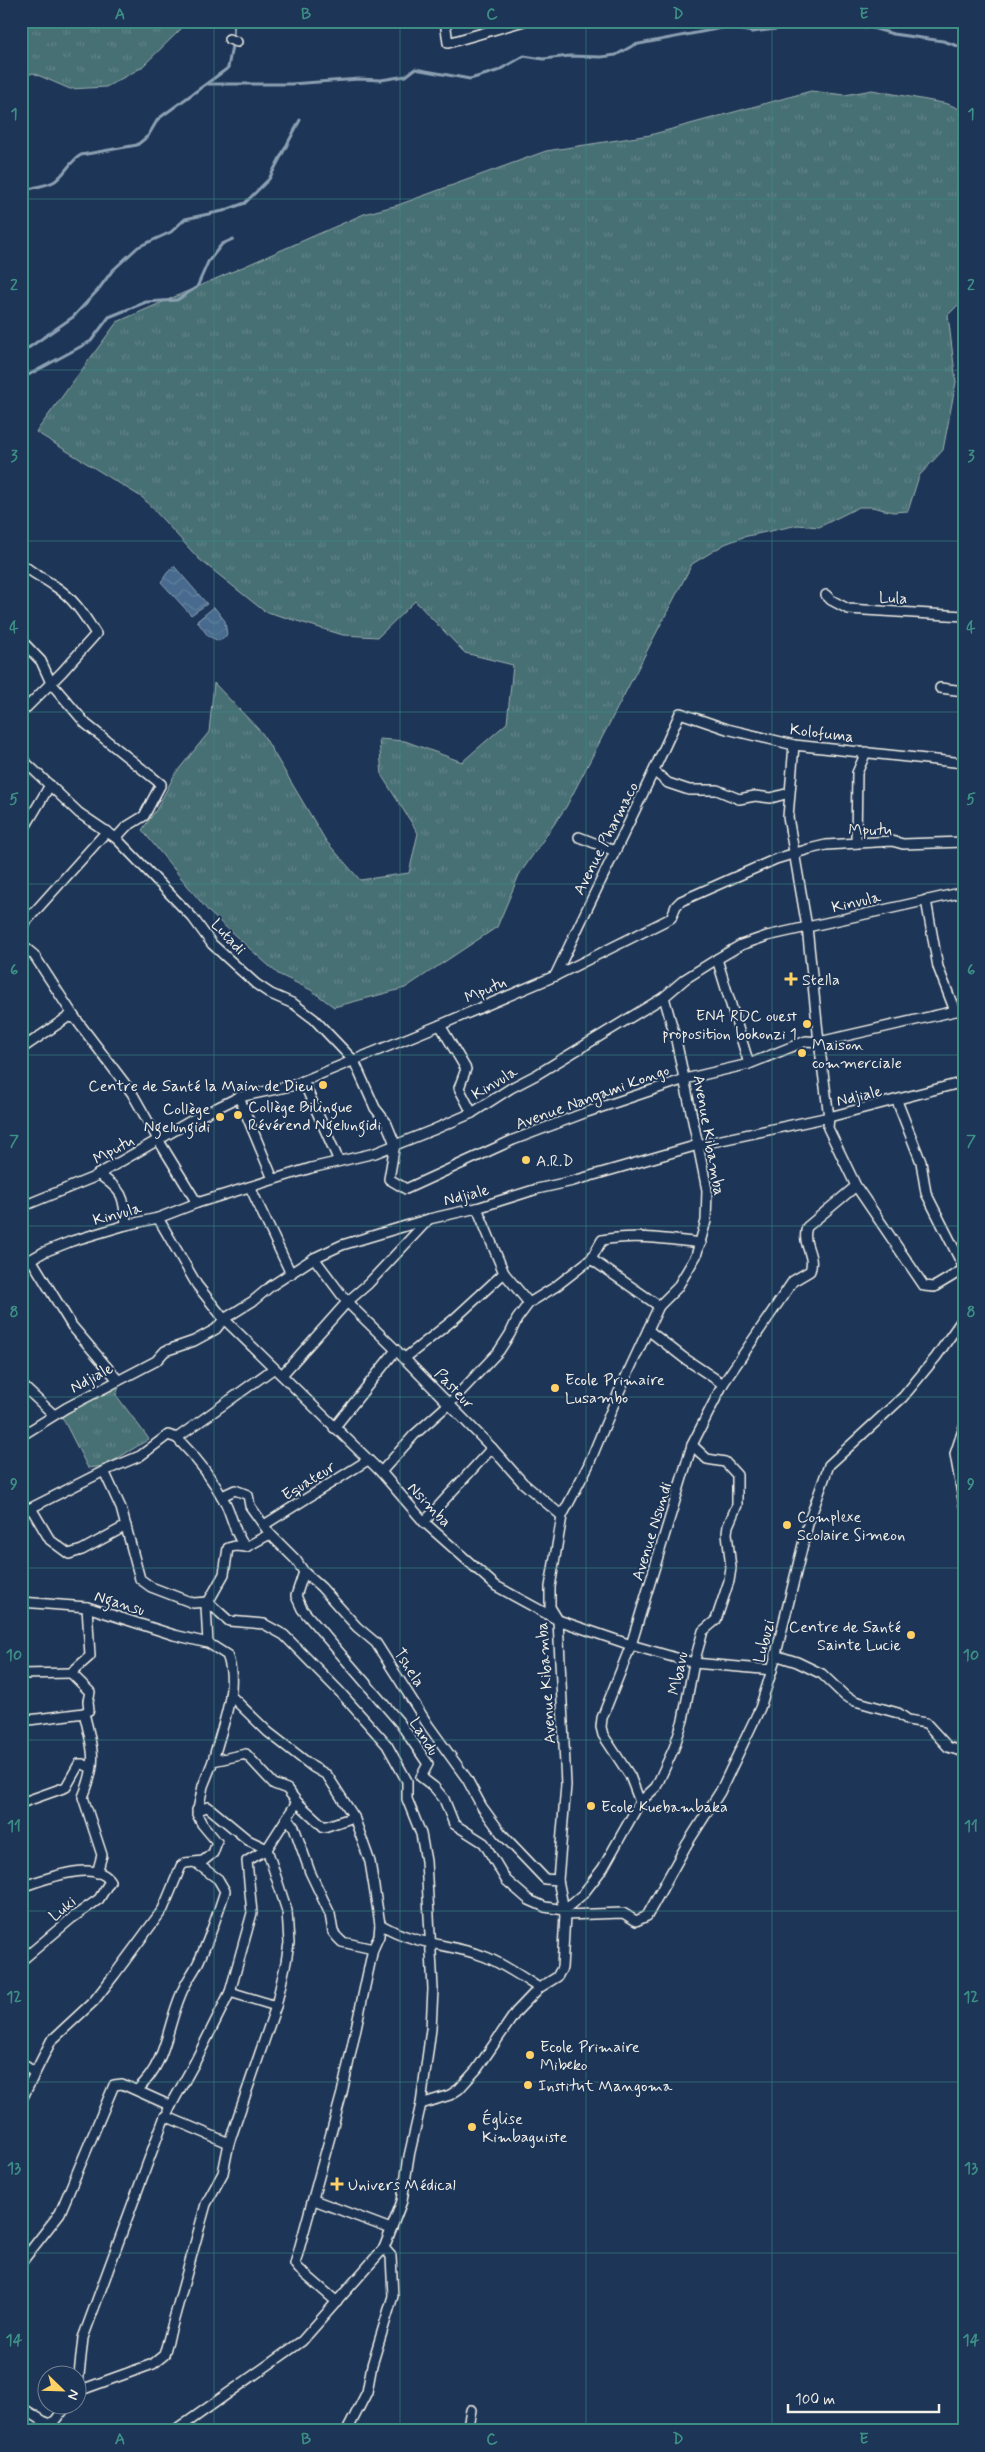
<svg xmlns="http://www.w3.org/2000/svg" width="985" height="2452" font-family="Mynerve,sans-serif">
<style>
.grass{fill:url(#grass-tufts);stroke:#9eb0ae}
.water{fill:url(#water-waves);stroke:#8ca0b2}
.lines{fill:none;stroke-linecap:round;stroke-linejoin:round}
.stream{stroke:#8ca0b2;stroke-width:3}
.street-casing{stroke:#f4f1e8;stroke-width:12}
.street{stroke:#1d3557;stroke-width:9}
.grid{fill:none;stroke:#3d8f86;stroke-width:1;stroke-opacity:0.55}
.poi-dot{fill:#ffd166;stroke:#1d3557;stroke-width:2}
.labels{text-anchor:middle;stroke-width:4;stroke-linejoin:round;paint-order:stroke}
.street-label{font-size:16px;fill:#f4f1e8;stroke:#1d3557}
.poi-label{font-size:16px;fill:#f4f1e8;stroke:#1d3557;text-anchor:start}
.neatline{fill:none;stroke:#3d8f86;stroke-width:2}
.grid-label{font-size:16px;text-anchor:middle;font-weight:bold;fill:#3d8f86}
</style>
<defs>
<pattern id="grass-tufts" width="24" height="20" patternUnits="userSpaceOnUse" patternTransform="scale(1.25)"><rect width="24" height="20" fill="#476f74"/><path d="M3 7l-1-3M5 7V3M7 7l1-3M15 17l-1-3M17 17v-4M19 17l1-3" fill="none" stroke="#628488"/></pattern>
<pattern id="water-waves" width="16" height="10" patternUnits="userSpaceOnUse" patternTransform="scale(1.25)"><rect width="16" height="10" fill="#466a8e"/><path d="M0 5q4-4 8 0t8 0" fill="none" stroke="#61809e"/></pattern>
</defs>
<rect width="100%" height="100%" fill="#1d3557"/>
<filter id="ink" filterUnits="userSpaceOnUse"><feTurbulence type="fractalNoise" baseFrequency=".02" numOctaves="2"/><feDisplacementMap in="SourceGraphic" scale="10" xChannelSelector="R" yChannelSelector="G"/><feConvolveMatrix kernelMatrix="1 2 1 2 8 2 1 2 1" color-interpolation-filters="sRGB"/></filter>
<g filter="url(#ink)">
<g class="grass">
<polygon points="21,21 176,21 183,27 141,68 106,87 70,89 33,73 21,78"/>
<polygon points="872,90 948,104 964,111 964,299 948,315 956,382 943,450 919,476 908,511 893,512 872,507 859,507 819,527 798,525 743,537 725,544 692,564 566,807 519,875 497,927 405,988 334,1007 311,990 278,974 209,912 142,830 156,810 175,774 209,732 214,683 262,733 326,841 360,880 409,873 418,833 382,776 379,739 405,741 462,762 507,723 513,665 465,653 415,601 378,637 343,635 264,611 199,559 143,498 36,432 117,322 364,214 398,205 546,151 650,135 811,91 845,95"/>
<polygon points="117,1383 119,1387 116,1395 149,1439 105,1466 88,1468 61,1415"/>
</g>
<g class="water">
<polygon points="174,566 207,604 191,615 161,582 167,573"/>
<polygon points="214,607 225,621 227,635 219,641 208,636 197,621"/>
</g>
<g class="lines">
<g class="stream">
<polyline points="208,84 291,84 359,79 381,80 406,76 415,69 470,79 497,71 524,56 543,59 570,56 601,57 616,55 634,45 727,27 752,32 809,25 869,27 893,34 943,41 964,48"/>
<path d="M21,192C33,186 48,186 55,181C66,173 70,161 81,155L137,145L148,136L158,119L228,68L233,40L234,21"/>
<polyline points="21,353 73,317 98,290 112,271 138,247 171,232 185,219 223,211 245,203 269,179 300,120"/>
<polyline points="21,379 91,341 109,317 146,302 177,300 197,287 208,262 222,244 233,239"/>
</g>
<defs>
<g id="street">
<polyline points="445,21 448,43 524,21"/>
<polyline points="229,39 237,42"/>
<path d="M21,563C31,573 42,577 53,585C73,597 84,615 96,634L62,672L21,713"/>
<polyline points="826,595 831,600 848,609 964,616"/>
<polyline points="21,640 41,661 51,683 86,724 161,784 144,816 126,827 116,838"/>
<polyline points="940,688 964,691"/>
<polyline points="794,745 788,817 807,927 819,1042 829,1117 828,1128 856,1186 924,1286 934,1287 964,1269"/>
<polyline points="21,758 79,813 116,838 193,918 212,944 236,966 256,984 271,994 294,1004 314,1019 354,1061 375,1108 386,1122 395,1144 389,1179 406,1189 513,1140 587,1112 685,1079 749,1064 806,1041 819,1042 964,1009"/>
<polyline points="655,772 668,783 689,790 717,790 739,799 755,796 771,798 789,793"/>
<polyline points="21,834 50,785"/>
<polyline points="579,837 615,851"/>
<polyline points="856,843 857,773 866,752"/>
<polyline points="926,900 938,967 955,1011"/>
<polyline points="21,927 107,831"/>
<polyline points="21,944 34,955 75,1018 132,1093 159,1141 197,1203"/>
<polyline points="717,959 749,1064"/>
<path d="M555,976C596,888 641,802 680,713L727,729L794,745L964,763"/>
<polyline points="440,1025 466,1069 459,1088 472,1113"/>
<polyline points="21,1049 68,1017 75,1018"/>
<polyline points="303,1081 339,1161"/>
<polyline points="239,1097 273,1179"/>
<polyline points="897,1101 921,1162 926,1193 964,1268"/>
<path d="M98,1174C123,1191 124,1195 126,1225"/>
<polyline points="250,1187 291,1274"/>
<polyline points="21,1207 92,1178 196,1118 239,1097 291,1086 440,1025 555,976 671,918 676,906 681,901 776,859 809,849 826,845 892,841 903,844 964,842"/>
<polyline points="477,1208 504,1273 529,1303"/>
<polyline points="158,1218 197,1285 224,1319 381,1472 424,1522 496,1586 558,1620 631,1645 694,1663 772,1670"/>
<polyline points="314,1258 347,1302 396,1350 334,1428"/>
<polyline points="31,1259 72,1326 117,1379"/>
<path d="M591,1259L602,1240C635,1234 667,1239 701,1243"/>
<polyline points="21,1265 44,1252 72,1241 126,1225 158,1218 197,1203 311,1168 375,1153 433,1130 472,1113 511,1088 536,1075 664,997 685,979 717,959 741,945 767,936 964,892"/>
<polyline points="648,1330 684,1358 723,1384"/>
<polyline points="396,1350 492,1448"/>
<polyline points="405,1358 453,1320 504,1273"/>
<polyline points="282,1375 347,1302 368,1284 429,1219"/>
<polyline points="21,1384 54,1415"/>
<polyline points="964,1427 955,1454 964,1505"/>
<polyline points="21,1436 66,1408 156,1361 165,1351 194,1341 216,1329 224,1319 253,1301 271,1286 314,1258 342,1245 429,1219 477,1208 537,1189 573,1181 698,1145 829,1117 964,1082"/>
<path d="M177,1438C197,1458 213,1479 226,1504C233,1519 235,1536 246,1547"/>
<polyline points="104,1471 121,1508 140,1579 151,1587 193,1603 208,1602 229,1621 264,1624 284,1635 339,1691 387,1745 407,1781 407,1799 421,1834 426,1861 433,1989 431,2029 421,2104 409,2156 402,2201 384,2248 302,2341 175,2431"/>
<polyline points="381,1472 414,1435 450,1403 499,1351 510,1334 517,1319 529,1303 555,1287 591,1259 659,1306"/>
<polyline points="222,1496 235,1490 248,1495 250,1506 270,1534 296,1560 304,1572 321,1587 357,1627 376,1643 428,1725 467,1779 482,1807 501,1833 545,1879 558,1880"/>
<polyline points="31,1508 50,1540 69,1554 82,1550 126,1526"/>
<polyline points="21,1513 104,1471 140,1456 168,1435 177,1438 273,1369"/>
<polyline points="424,1522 492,1448 523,1483 562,1516"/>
<polyline points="264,1525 368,1460"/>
<polyline points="304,1572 296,1596 302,1609 400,1723 428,1764 421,1777 434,1787 444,1799 454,1824 484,1843 506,1880 529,1900 545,1907 564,1910 583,1894 603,1868 640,1802 656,1787 674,1748 683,1720 694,1663 703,1631 716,1620 729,1581 731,1568 727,1533 728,1526 737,1505 737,1475 725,1462 707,1459 692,1445"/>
<polyline points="21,1602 87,1607 174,1635 208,1643"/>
<path d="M87,1607L90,1656L71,1673L90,1692L88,1701L89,1710L84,1713C93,1750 98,1761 83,1797L102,1855L97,1873"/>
<polyline points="775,1655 797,1662 822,1674 845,1696 855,1701 898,1713 908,1720 926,1723 948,1747 964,1752"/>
<polyline points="21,1674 71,1673"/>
<polyline points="230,1695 268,1732 313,1767 327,1775 354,1817 370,1862 380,1924 379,1936 373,1949 342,2093 295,2264 299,2269 337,2302"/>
<polyline points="21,1721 84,1713"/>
<path d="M213,1761C221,1728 240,1687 227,1655L208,1643L206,1606L224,1574L228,1548L235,1546L246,1547L270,1534"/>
<path d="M640,1802L630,1776L603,1735L601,1727L602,1718L631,1645L692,1445L723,1384L793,1281L810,1271C816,1255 801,1244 807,1227L856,1186"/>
<polyline points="21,1803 66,1787 79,1764 83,1764 91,1768"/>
<polyline points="288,1819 294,1827 310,1872 330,1914 333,1932 337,1937 342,1942 373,1949"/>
<path d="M21,1887C40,1881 96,1858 110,1881L99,1899L72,1918L21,1961"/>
<polyline points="565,1915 623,1913 636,1921 647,1916 687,1844 720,1792 760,1708 772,1670 808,1524 829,1465 903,1397 936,1357 964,1317"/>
<path d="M380,1924C416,1946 450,1943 486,1957C505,1965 522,1977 539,1988"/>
<polyline points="276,2006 230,1992 252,1913 247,1861 267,1849 297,1802"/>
<polyline points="21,2063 35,2073"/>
<path d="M137,2090C167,2063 166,2029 181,1994C185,1983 193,1973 198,1963C209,1940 217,1916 225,1891L218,1879L196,1863"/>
<polyline points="21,2101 51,2041 94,2001 115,1974 163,1909 181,1866 185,1863 203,1861 213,1853 217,1842 202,1824 197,1814 203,1786 213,1761 246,1754 274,1784 287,1789 297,1802 324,1827 354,1817"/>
<polyline points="421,2104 450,2095 459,2089 477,2069 516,2012 539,1988 557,1977 562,1968 565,1915 558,1880 566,1785 558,1620 550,1607 550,1587 562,1516 588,1466 618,1394 659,1306 677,1288 696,1256 706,1221 707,1190 698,1145 676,1040 664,997"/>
<polyline points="168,2111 195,2062 230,1992"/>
<polyline points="314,2200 391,2229"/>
<polyline points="21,2263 60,2213 114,2085 122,2084 171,2106"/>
<polyline points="78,2384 83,2338 165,2116 229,2143"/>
<polyline points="78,2391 153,2364 164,2355 206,2204 223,2173 229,2143 276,2006 286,1962 289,1943 287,1911 267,1849 248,1840 208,1807 197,1810"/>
<polyline points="21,2407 48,2424 55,2421 68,2404"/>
<polyline points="347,2431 367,2392 372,2365 393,2296 391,2256 384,2248"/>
<polyline points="467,2431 471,2410"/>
</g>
</defs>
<use href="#street" class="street-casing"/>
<use href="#street" class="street"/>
</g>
</g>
<path class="grid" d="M214,21V2431M400,21V2431M586,21V2431M772,21V2431M21,199H964M21,370H964M21,541H964M21,712H964M21,884H964M21,1055H964M21,1226H964M21,1397H964M21,1568H964M21,1740H964M21,1911H964M21,2082H964M21,2253H964"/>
<g class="poi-dot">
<path d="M788.5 971.5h5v5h5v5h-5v5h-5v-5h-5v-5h5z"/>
<circle cx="807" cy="1024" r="5"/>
<circle cx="802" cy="1053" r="5"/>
<circle cx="323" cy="1085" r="5"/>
<circle cx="238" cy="1115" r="5"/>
<circle cx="220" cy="1117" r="5"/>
<circle cx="526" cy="1160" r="5"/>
<circle cx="555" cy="1388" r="5"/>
<circle cx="787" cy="1525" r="5"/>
<circle cx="911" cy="1635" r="5"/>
<circle cx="591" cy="1806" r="5"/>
<circle cx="530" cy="2055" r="5"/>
<circle cx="528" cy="2085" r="5"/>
<circle cx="472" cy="2127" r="5"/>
<path d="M334.5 2176.5h5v5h5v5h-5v5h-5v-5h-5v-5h5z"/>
</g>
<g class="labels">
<g class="street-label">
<text transform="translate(893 597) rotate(2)" y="6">Lula</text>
<text transform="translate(822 732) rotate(7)" y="6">Kolofuma</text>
<text x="870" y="835">Mputu</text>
<text transform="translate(605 838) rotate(-63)" y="6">Avenue Pharmaco</text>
<text transform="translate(856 901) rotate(-13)" y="6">Kinvula</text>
<text transform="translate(229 936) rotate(47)" y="6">Lutadi</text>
<text transform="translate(485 989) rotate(-24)" y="6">Mputu</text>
<text transform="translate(494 1082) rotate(-31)" y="6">Kinvula</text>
<text transform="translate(859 1095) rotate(-13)" y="6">Ndjiale</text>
<text transform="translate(592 1096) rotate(-20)" y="6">Avenue Nangami Kongo</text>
<text transform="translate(710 1135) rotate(80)" y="6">Avenue Kibamba</text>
<text transform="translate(113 1149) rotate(-29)" y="6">Mputu</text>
<text transform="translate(466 1194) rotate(-14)" y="6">Ndjiale</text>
<text transform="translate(117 1213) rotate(-15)" y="6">Kinvula</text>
<text transform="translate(91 1377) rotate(-28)" y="6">Ndjiale</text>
<text transform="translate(455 1388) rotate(46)" y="6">Pasteur</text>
<text transform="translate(308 1480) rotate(-32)" y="6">Equateur</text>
<text transform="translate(430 1504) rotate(46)" y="6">Nsimba</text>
<text transform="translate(651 1531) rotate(-73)" y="6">Avenue Nsundi</text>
<text transform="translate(120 1602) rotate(17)" y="6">Ngansu</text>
<text transform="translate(763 1641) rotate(-76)" y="6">Lubuzi</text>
<text transform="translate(410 1667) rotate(57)" y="6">Tshela</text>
<text transform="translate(677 1673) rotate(-78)" y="6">Mbavu</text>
<text transform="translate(545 1683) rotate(-94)" y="6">Avenue Kibamba</text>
<text transform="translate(425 1736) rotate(58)" y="6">Landu</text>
<text transform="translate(62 1908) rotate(-39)" y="6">Luki</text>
</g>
<g class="poi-label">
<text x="802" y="985">Stella</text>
<text x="797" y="1021" text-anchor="end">ENA RDC ouest<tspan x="797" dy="18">proposition bokonzi 1</tspan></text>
<text x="812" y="1050">Maison<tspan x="812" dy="18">commerciale</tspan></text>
<text x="313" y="1091" text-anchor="end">Centre de Santé la Main de Dieu</text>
<text x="248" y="1112">Collège Bilingue<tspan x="248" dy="18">Révérend Ngelungidi</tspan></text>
<text x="210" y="1114" text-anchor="end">Collège<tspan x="210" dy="18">Ngelungidi</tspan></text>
<text x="536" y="1166">A.R.D</text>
<text x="565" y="1385">Ecole Primaire<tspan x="565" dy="18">Lusambo</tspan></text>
<text x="797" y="1522">Complexe<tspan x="797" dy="18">Scolaire Simeon</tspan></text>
<text x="901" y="1632" text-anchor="end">Centre de Santé<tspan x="901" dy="18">Sainte Lucie</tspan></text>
<text x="601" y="1812">Ecole Kuebambaka</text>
<text x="540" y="2052">Ecole Primaire<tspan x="540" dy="18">Mibeko</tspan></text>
<text x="538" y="2091">Institut Mangoma</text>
<text x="482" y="2124">Église<tspan x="482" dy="18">Kimbaguiste</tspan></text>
<text x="348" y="2190">Univers Médical</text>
</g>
</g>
<rect width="985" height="2452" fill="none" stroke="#1d3557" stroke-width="55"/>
<g transform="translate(62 2390) rotate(113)"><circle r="24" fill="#1d3557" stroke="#738091"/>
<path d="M0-4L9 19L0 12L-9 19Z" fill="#ffd166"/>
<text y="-8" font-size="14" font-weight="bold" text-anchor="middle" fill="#f4f1e8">N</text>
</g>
<path d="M788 2404v8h151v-8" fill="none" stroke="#f4f1e8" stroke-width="2.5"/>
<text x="795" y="2404" font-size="15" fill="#f4f1e8" stroke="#1d3557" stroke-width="4" paint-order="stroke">100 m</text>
<rect x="28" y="28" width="930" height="2396" class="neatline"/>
<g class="grid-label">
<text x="120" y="19">A</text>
<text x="306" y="19">B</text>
<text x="492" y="19">C</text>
<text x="678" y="19">D</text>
<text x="864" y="19">E</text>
<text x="14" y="119">1</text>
<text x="971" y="119">1</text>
<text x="14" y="290">2</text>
<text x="971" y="290">2</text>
<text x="14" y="461">3</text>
<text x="971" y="461">3</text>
<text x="14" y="632">4</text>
<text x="971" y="632">4</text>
<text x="14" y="804">5</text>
<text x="971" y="804">5</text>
<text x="14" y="975">6</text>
<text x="971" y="975">6</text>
<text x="14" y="1146">7</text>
<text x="971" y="1146">7</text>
<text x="14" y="1317">8</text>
<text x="971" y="1317">8</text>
<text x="14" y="1489">9</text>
<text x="971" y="1489">9</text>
<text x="14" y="1660">10</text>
<text x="971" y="1660">10</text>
<text x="14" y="1831">11</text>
<text x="971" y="1831">11</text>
<text x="14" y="2002">12</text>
<text x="971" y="2002">12</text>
<text x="14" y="2173">13</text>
<text x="971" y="2173">13</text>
<text x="14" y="2345">14</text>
<text x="971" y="2345">14</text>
<text x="120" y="2444">A</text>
<text x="306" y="2444">B</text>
<text x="492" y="2444">C</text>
<text x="678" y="2444">D</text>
<text x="864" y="2444">E</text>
</g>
</svg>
